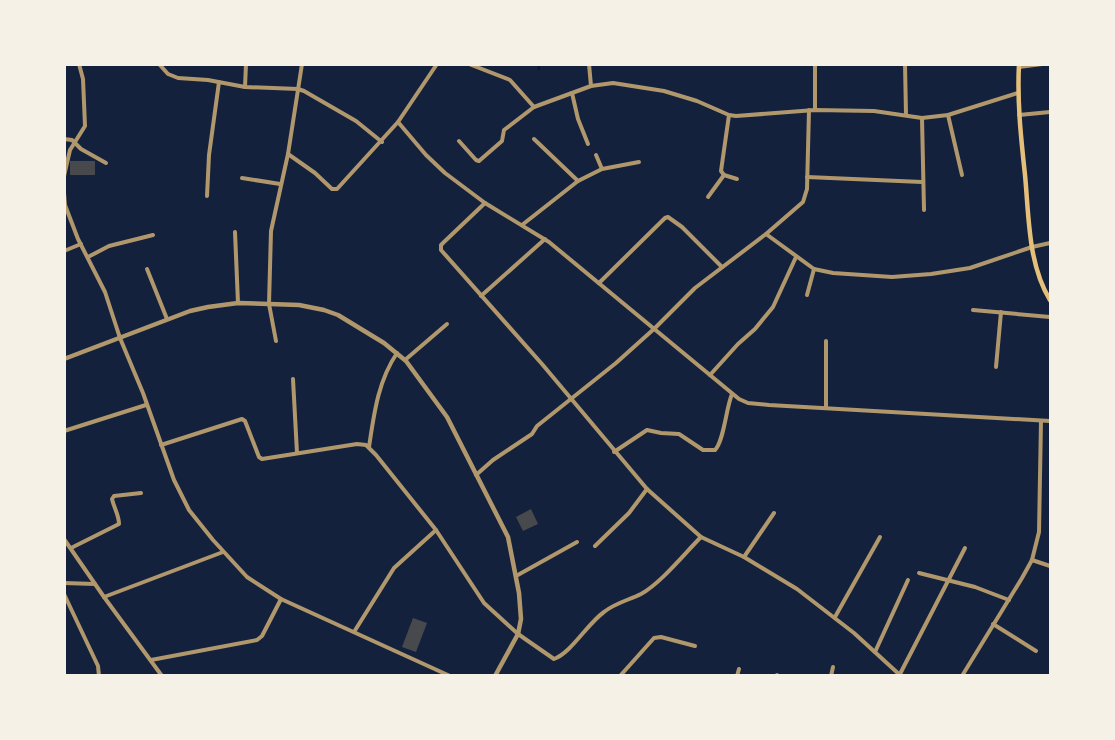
<svg xmlns="http://www.w3.org/2000/svg" width="1115" height="740" font-family="Inter,sans-serif">
<style>
.lines{fill:none;stroke-linecap:round;stroke-linejoin:round}
.stream{stroke:#0b132b;stroke-width:2}
.building{fill:#48494c}
.minor{stroke:#b1986c;stroke-width:4}
.tertiary{stroke:#b1986c;stroke-width:4.5}
.secondary{stroke:#e5c07b;stroke-width:4.5}
</style>
<rect width="100%" height="100%" fill="#14213d"/>
<g class="lines">
<polyline class="stream" points="538,64 539,69"/>
</g>
<g class="building">
<rect x="70" y="161" width="25" height="14"/>
<polygon points="531,509 538,524 523,531 516,517"/>
<polygon points="413,618 427,623 416,652 402,647"/>
</g>
<g class="lines">
<g class="minor">
<polyline points="159,64 168,74 178,78 208,80 245,87 298,89 304,91 356,121 382,142"/>
<polyline points="437,64 398,122 426,155 445,173 485,203 549,242 739,399 748,403 769,405 1050,421"/>
<polyline points="469,64 510,80 534,107"/>
<polyline points="589,64 591,86"/>
<polyline points="815,64 815,110"/>
<polyline points="905,64 906,115"/>
<polyline points="1019,67 1042,64"/>
<polyline points="245,87 246,64"/>
<polyline points="572,93 578,119 588,144"/>
<polyline points="729,115 721,171 724,175 737,179"/>
<polyline points="948,115 962,175"/>
<polyline points="1019,115 1050,112"/>
<polyline points="922,118 924,210"/>
<polyline points="64,139 72,140 81,149 106,163"/>
<polyline points="534,139 578,181"/>
<polyline points="459,141 476,160 479,161 502,141 504,130 534,107 591,86 613,83 664,91 697,101 729,115 736,116 815,110 874,111 922,118 948,115 1018,93"/>
<polyline points="288,154 315,173 332,189 337,189 398,122"/>
<polyline points="596,155 602,169"/>
<polyline points="64,176 70,150 85,126 83,79 79,64"/>
<polyline points="807,177 922,182"/>
<polyline points="242,178 280,184"/>
<polyline points="64,193 65,205 78,239 105,292 120,338 143,393 174,480 189,510 213,540 247,577 281,599 450,676"/>
<polyline points="207,196 209,155 219,82"/>
<polyline points="708,197 724,175"/>
<polyline points="485,203 444,242 441,245 441,250 542,364 647,489 701,537 744,557 797,589 854,633 901,676"/>
<polyline points="522,225 578,181 602,169 639,162"/>
<polyline points="235,232 238,303"/>
<polyline points="766,234 814,269 833,273 892,277 931,274 970,268 1032,247 1050,243"/>
<polyline points="64,251 81,244"/>
<polyline points="88,257 109,246 153,235"/>
<polyline points="147,269 167,319"/>
<polyline points="599,283 665,218 668,217 682,227 722,267"/>
<polyline points="807,295 814,269"/>
<polyline points="481,296 545,239"/>
<polyline points="973,310 1050,317"/>
<polyline points="276,341 269,304 271,231 288,154 302,64"/>
<polyline points="826,341 826,408"/>
<polyline points="405,360 447,324"/>
<polyline points="996,367 1001,312"/>
<polyline points="710,375 738,344 755,329 773,307 796,257"/>
<polyline points="293,379 297,453"/>
<polyline points="64,431 146,405"/>
<path d="M161,445L242,419L245,421L259,457L262,459L357,444L366,445L376,455L436,530L484,603L518,634L554,659C572,652 587,624 604,612C615,603 629,600 641,594C661,583 685,553 701,537"/>
<path d="M369,447C374,414 378,381 397,353"/>
<path d="M614,452L647,430L661,433L679,434L703,450H715C724,441 726,408 732,394"/>
<polyline points="476,475 493,460 532,434 537,426 616,363 655,328 695,288 766,234 803,202 807,189 809,110"/>
<polyline points="64,539 104,597 162,676"/>
<polyline points="595,546 629,513 647,489"/>
<path d="M71,548L119,524C119,515 114,508 112,499L114,496L141,493"/>
<polyline points="744,557 774,513"/>
<polyline points="1032,560 1050,566"/>
<polyline points="919,573 975,587 1009,600"/>
<polyline points="516,576 577,542"/>
<polyline points="64,583 95,584"/>
<polyline points="64,594 98,666 99,676"/>
<polyline points="104,597 223,552"/>
<polyline points="835,617 880,537"/>
<polyline points="993,624 1036,651"/>
<polyline points="354,632 394,568 436,530"/>
<polyline points="875,652 908,580"/>
<polyline points="151,660 257,640 262,636 281,599"/>
<polyline points="900,674 965,548"/>
<polyline points="620,676 654,638 661,637 695,646"/>
<polyline points="737,676 739,669"/>
<polyline points="777,676 777,675"/>
<polyline points="831,676 833,667"/>
<polyline points="962,676 1022,578 1032,560 1039,532 1041,421"/>
</g>
<polyline class="tertiary" points="64,359 190,311 208,307 238,303 299,305 324,310 338,315 384,343 406,361 447,417 508,537 519,593 521,619 518,634 495,676"/>
<path class="secondary" d="M1019,64C1017,102 1021,138 1025,175C1029,217 1028,264 1050,300"/>
</g>
<rect width="1115" height="740" fill="none" stroke="#f6f1e7" stroke-width="132"/>
</svg>
